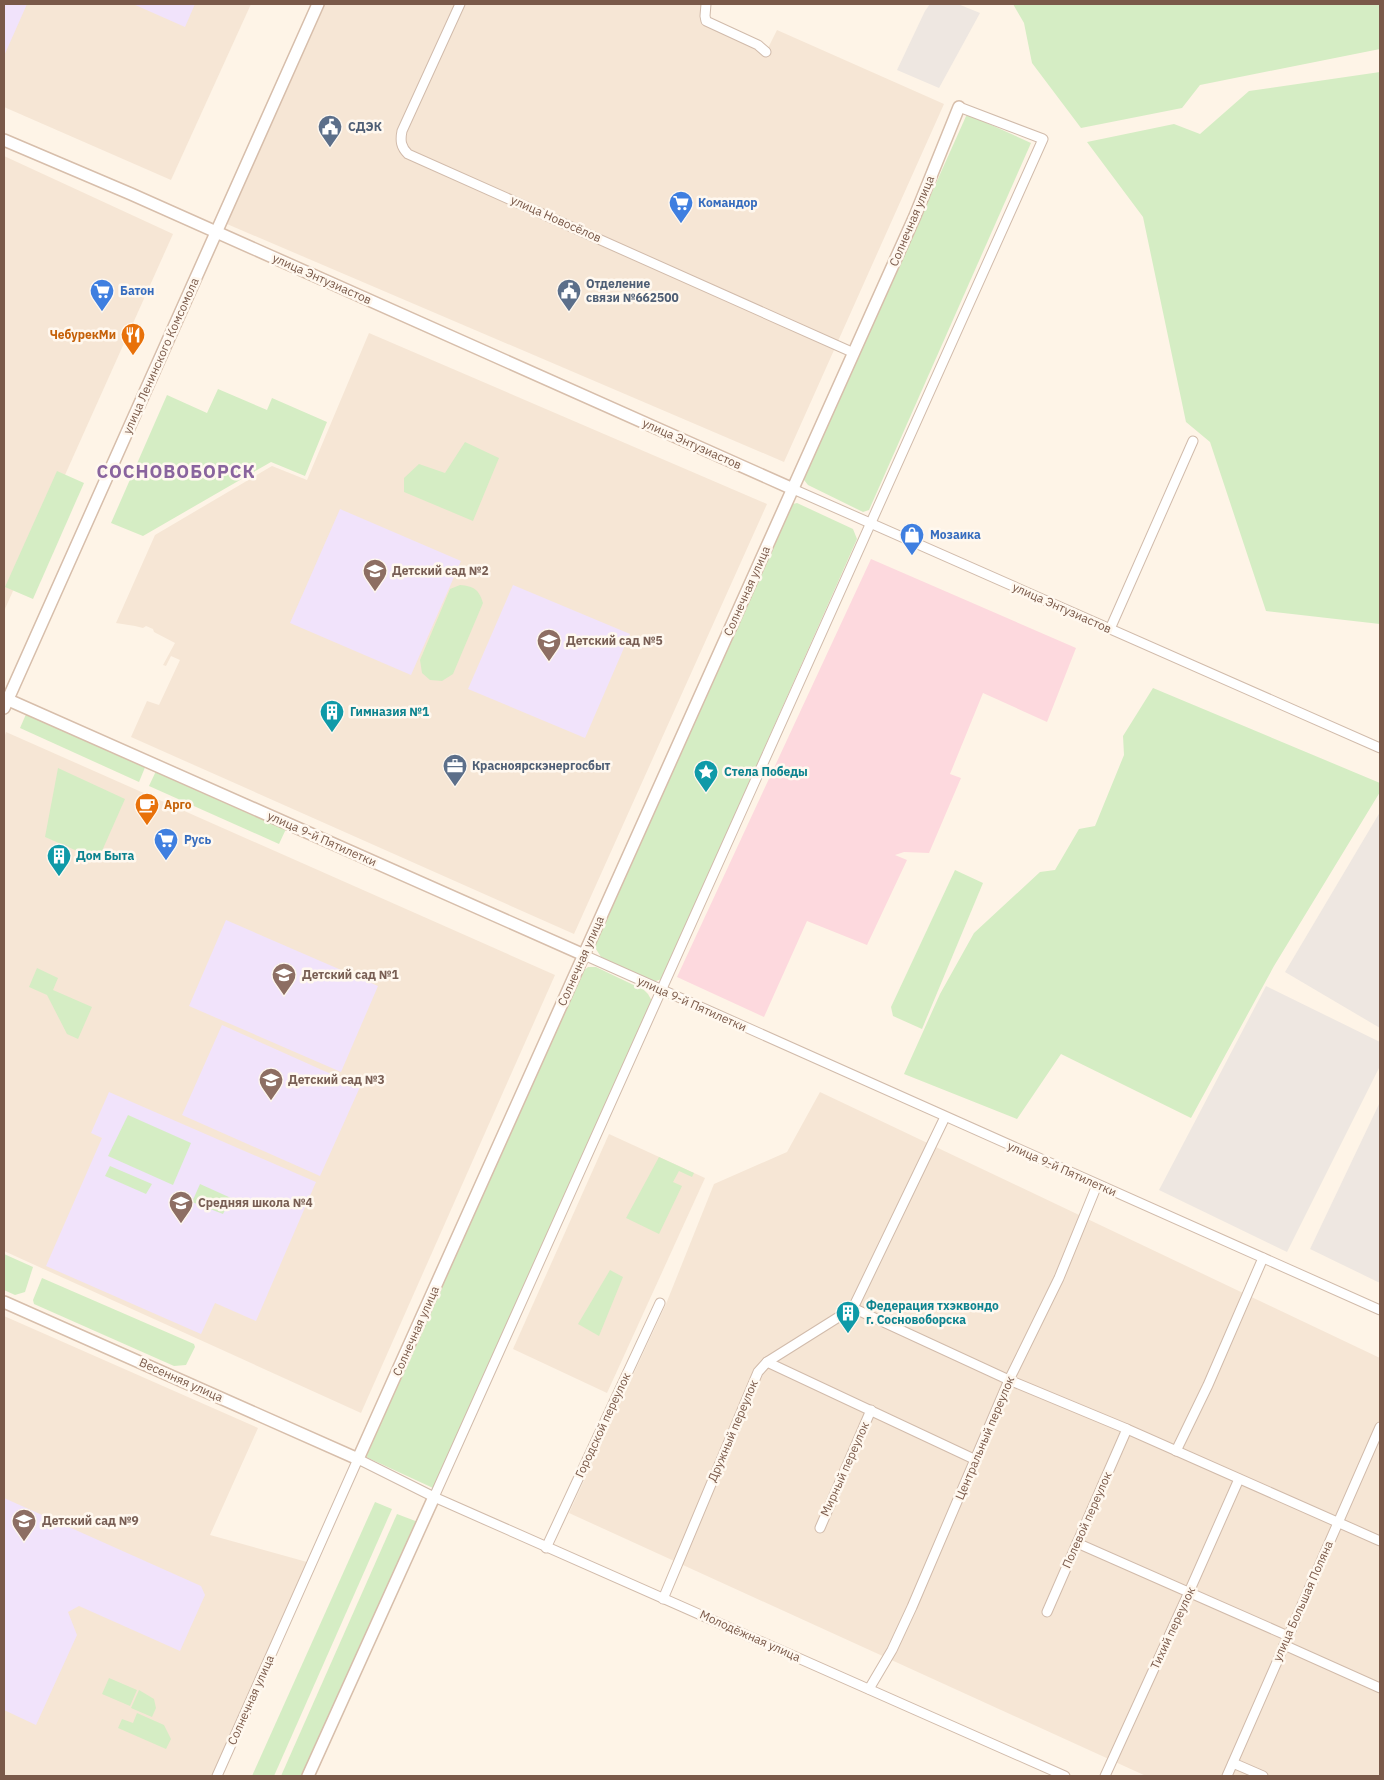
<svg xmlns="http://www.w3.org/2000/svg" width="1384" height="1780" font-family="'IBM Plex Sans',sans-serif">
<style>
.residential{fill:#f6e6d5}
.industrial{fill:#eee7e1}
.education{fill:#f1e3fb}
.medical{fill:#fdd9de}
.green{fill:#d5edc4}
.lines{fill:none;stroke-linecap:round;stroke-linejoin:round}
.street-casing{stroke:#d1bbab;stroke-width:11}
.secondary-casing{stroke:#d7beab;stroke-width:14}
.street{stroke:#fff;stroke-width:9}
.secondary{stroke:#fff;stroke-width:11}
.labels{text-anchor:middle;stroke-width:5;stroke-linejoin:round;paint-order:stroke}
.service-label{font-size:12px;font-weight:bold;fill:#4e5e75;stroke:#fff8ef;text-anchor:start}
.shop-label{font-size:12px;font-weight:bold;fill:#366cbe;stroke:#fff8ef;text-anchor:start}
.street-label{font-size:12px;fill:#7a5949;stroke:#fff8ef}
.food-label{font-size:12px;font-weight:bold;fill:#c56008;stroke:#fff8ef;text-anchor:end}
.education-label{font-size:12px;font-weight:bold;fill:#785e54;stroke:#fff8ef;text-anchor:start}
.culture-label{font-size:12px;font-weight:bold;fill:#0d838f;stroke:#fff8ef;text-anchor:start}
.district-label{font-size:18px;font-weight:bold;letter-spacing:1px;fill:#89649e;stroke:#fff8ef}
</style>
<rect width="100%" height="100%" fill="#fef4e7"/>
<g class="residential">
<polygon points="4,4 251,4 171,180 4,107"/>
<polygon points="325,4 704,4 700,16 768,48 777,30 944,104 784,462 227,224"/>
<polygon points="4,156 173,234 4,611"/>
<polygon points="369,333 767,504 574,934 131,737 147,701 159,705 180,660 171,656 166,666 163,665 175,643 154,632 153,629 146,626 143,628 135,626 116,623 155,535 272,466 307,480"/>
<polygon points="6,732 555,975 361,1413 4,1251 4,738"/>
<polygon points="820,1092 1380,1358 1380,1776 1146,1776 569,1513 666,1304 714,1184 787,1152"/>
<polygon points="609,1134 705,1178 607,1393 513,1349"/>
<polygon points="4,1316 258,1428 210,1535 307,1562 212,1776 4,1776"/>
</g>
<g class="industrial">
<polygon points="930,4 958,4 980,13 939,88 897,70 925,11"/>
<polygon points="1380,812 1380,1028 1285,972"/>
<polygon points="1266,986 1380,1042 1380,1066 1287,1252 1159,1190"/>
<polygon points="1380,1102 1380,1283 1310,1249"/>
</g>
<g class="education">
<polygon points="4,4 27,4 4,56"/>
<polygon points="133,4 195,4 185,27"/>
<polygon points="340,509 461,561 411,675 290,623"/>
<polygon points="513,585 630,634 585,738 468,689"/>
<polygon points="226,920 378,986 341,1072 189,1006"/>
<polygon points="222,1025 360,1087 320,1176 182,1115"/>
<polygon points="109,1092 316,1182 256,1321 215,1303 201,1334 46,1266 102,1138 91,1133"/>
<polygon points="4,1498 201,1586 205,1595 180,1651 79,1606 68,1612 77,1635 36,1725 4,1710"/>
</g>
<polygon class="medical" points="871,559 1076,648 1047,722 983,693 950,774 961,778 929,853 904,852 895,855 907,860 867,945 807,921 764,1017 677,977"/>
<g class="green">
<polygon points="1013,4 1380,4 1380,49 1200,85 1182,108 1081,128 1032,63 1024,23"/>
<polygon points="1380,72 1380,624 1266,611 1210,442 1186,422 1143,217 1087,142 1174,124 1200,134 1249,91"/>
<polygon points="967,114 1031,143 869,510 863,512 808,485 804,480 806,473"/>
<polygon points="218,389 267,410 272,398 327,422 305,476 271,462 143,536 111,523 167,395 207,413"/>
<polygon points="465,442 499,458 473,521 404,492 404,478 419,464 445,473"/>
<polygon points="57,471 84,483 33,599 5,587"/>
<polygon points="797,503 853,529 857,539 662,979 653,982 601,957 596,949 596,942 788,509 793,504"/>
<path d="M460,585C474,586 479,590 483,603L453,674L442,681L430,680L422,673L420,660L450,589Z"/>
<polygon points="1153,688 1380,783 1380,792 1274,966 1191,1118 1061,1054 1017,1119 904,1074 940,994 974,933 1040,872 1055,870 1079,829 1095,826 1124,755 1123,736"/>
<polygon points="27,712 146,765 139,782 20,728"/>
<polygon points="58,768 125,799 98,860 45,837"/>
<polygon points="156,771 286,829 279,844 149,786"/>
<polygon points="955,870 983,883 922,1029 893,1016 891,1007"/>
<polygon points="588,967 596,967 644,990 648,994 652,1001 433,1488 366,1457 578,981 583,971"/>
<polygon points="37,968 58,978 53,990 92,1007 78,1039 67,1034 47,995 29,987"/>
<polygon points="128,1115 191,1143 173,1185 108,1156"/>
<polygon points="659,1157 694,1173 692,1177 679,1171 673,1182 682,1186 659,1234 626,1218"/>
<polygon points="110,1166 152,1184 146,1194 105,1176"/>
<polygon points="200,1184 231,1198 223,1214 192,1202"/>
<polygon points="4,1254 33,1267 25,1292 15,1295 4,1290"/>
<polygon points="610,1270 623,1277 599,1336 578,1324"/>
<polygon points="42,1278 194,1344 195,1347 186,1365 174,1366 34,1304 33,1300"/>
<polygon points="375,1502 392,1509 274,1776 252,1776"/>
<polygon points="397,1514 418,1522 303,1776 281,1776"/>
<polygon points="109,1678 137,1690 130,1706 102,1694"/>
<polygon points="139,1690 154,1699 156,1708 152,1717 131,1708"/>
<polygon points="137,1713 164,1725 171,1739 166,1749 118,1728 122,1719 133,1723"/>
</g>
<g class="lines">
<defs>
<g id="street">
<path d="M460,4L402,131C400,141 401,147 408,154L854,353"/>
<polyline points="706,4 705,16 706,21 758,45 766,52"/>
<polyline points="793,489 1380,748"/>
<polyline points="1110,629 1193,441"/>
<polyline points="584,955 1380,1310"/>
<polyline points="853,1308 1009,1380 1127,1429 1380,1541"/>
<polyline points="767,1362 976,1460"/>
<polyline points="1176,1451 1208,1385 1263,1258"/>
<polyline points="434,1497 1043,139 959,107"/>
<polyline points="820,1528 871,1410"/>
<polyline points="1077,1543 1288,1636"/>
<polyline points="546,1548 660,1303"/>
<polyline points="663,1599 758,1372 767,1362 853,1308 945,1117"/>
<polyline points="1047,1612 1127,1429"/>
<polyline points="1284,1645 1380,1688"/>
<polyline points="869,1689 892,1650 912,1607 1009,1380 1059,1278 1097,1185"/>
<polyline points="1233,1763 1263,1776"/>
<polyline points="217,1776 358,1459 434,1497 1065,1776"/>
<polyline points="1105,1776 1189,1592 1239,1479"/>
<polyline points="1227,1776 1380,1427"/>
</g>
<g id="secondary">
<polyline points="4,140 131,194 793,489"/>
<polyline points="4,698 584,955"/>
<polyline points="4,708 318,4"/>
<polyline points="4,1302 358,1459 915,216 959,107"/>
<polyline points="308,1776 434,1497"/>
</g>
</defs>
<use href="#street" class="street-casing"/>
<use href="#secondary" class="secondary-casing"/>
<use href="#street" class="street"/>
<use href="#secondary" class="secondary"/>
</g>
<defs>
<symbol id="civic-pin" viewBox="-11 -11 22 30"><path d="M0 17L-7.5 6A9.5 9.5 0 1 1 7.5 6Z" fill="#5c6f8a" stroke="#fff8ef"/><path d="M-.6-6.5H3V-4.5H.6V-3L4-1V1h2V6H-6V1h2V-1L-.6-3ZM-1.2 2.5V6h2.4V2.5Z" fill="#fff"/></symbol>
<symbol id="supermarket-pin" viewBox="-11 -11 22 30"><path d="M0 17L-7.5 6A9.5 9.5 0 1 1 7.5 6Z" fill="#3f7fe0" stroke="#fff8ef"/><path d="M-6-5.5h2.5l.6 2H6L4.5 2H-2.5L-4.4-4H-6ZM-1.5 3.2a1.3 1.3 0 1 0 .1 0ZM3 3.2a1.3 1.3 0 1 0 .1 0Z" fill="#fff"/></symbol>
<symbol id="restaurant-pin" viewBox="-11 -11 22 30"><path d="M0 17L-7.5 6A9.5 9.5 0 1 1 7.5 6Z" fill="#e8710a" stroke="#fff8ef"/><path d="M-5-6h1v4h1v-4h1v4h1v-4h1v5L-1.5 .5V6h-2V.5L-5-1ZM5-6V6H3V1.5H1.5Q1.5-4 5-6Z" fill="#fff"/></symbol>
<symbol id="shop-pin" viewBox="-11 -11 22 30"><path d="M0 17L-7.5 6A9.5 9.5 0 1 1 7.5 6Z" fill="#3f7fe0" stroke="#fff8ef"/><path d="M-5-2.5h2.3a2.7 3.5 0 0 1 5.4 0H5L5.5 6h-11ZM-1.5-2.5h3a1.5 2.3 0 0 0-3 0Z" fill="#fff"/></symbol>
<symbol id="school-pin" viewBox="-11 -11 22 30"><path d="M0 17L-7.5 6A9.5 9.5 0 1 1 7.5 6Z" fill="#8d6e63" stroke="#fff8ef"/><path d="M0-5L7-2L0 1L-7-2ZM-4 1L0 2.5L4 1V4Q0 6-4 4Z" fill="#fff"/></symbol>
<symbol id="building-pin" viewBox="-11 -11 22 30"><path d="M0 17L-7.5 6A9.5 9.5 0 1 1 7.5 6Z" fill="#0f9aa8" stroke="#fff8ef"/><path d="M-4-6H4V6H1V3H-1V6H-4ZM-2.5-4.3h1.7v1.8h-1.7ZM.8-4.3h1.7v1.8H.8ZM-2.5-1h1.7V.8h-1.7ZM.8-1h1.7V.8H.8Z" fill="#fff"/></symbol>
<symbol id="office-pin" viewBox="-11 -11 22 30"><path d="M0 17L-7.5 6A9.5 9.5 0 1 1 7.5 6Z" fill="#5c6f8a" stroke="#fff8ef"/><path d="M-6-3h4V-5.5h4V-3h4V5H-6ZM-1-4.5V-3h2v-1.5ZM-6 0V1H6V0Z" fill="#fff"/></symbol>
<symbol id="sight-pin" viewBox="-11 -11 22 30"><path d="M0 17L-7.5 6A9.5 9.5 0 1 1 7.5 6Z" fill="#0f9aa8" stroke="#fff8ef"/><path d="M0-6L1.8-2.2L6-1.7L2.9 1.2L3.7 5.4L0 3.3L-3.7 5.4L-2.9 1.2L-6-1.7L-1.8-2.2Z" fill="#fff"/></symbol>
<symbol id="cafe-pin" viewBox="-11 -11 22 30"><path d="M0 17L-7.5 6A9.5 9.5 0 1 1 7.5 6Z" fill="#e8710a" stroke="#fff8ef"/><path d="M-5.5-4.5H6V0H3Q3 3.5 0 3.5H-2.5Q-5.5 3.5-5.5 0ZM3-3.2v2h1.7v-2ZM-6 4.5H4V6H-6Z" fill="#fff"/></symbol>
</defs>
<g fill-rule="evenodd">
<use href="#civic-pin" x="316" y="113" width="28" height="38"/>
<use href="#supermarket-pin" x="667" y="189" width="28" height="38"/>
<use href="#supermarket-pin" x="88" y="277" width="28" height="38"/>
<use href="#civic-pin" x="555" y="277" width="28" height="38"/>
<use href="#restaurant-pin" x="119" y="321" width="28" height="38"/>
<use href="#shop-pin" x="898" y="521" width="28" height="38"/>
<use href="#school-pin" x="361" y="557" width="28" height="38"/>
<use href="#school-pin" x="535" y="627" width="28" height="38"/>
<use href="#building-pin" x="318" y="698" width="28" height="38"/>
<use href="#office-pin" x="441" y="752" width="28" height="38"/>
<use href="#sight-pin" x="692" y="758" width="28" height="38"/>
<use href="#cafe-pin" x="133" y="791" width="28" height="38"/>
<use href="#supermarket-pin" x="152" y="826" width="28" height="38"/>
<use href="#building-pin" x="45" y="842" width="28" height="38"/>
<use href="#school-pin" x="270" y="961" width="28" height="38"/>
<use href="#school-pin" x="257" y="1066" width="28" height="38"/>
<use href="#school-pin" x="167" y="1189" width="28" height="38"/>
<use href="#building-pin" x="834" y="1299" width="28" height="38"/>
<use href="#school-pin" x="10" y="1507" width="28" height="38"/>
</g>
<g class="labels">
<g class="service-label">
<text x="348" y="131">СДЭК</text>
<text x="586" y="288">Отделение<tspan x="586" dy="14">связи №662500</tspan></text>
<text x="472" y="770">Красноярскэнергосбыт</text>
</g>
<g class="shop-label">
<text x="698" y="207">Командор</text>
<text x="120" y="295">Батон</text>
<text x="930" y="539">Мозаика</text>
<text x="184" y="844">Русь</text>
</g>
<g class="street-label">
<text transform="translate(556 219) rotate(24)" y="4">улица Новосёлов</text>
<text transform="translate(912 221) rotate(-67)" y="4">Солнечная улица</text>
<text transform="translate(322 279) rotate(24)" y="4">улица Энтузиастов</text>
<text transform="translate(161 356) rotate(-66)" y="4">улица Ленинского Комсомола</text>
<text transform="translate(692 444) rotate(24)" y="4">улица Энтузиастов</text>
<text transform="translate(747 591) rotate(-66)" y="4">Солнечная улица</text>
<text transform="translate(1062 608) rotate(24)" y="4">улица Энтузиастов</text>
<text transform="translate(322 839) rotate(24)" y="4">улица 9-й Пятилетки</text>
<text transform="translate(581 961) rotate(-66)" y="4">Солнечная улица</text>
<text transform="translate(692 1004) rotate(24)" y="4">улица 9-й Пятилетки</text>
<text transform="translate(1062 1169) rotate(24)" y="4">улица 9-й Пятилетки</text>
<text transform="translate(416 1331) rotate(-66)" y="4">Солнечная улица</text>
<text transform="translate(181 1380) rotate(24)" y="4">Весенняя улица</text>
<text transform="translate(603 1425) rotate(-65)" y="4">Городской переулок</text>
<text transform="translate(733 1431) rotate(-67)" y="4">Дружный переулок</text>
<text transform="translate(985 1438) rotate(-67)" y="4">Центральный переулок</text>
<text transform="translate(845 1469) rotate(-66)" y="4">Мирный переулок</text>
<text transform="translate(1087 1520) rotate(-66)" y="4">Полевой переулок</text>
<text transform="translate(1303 1601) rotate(-66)" y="4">улица Большая Поляна</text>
<text transform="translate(1173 1628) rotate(-65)" y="4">Тихий переулок</text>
<text transform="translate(750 1636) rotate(24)" y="4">Молодёжная улица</text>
<text transform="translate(251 1700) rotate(-66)" y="4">Солнечная улица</text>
</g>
<g class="food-label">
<text x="116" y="339">ЧебурекМи</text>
<text x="164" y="809" text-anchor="start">Арго</text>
</g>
<g class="education-label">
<text x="392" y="575">Детский сад №2</text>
<text x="566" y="645">Детский сад №5</text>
<text x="302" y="979">Детский сад №1</text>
<text x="288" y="1084">Детский сад №3</text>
<text x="198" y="1207">Средняя школа №4</text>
<text x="42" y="1525">Детский сад №9</text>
</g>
<g class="culture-label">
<text x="350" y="716">Гимназия №1</text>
<text x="724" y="776">Стела Победы</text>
<text x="76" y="860">Дом Быта</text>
<text x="866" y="1310">Федерация тхэквондо<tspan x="866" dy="14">г. Сосновоборска</tspan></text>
</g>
<g class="district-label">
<text x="176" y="478">СОСНОВОБОРСК</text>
</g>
</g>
<rect width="1384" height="1780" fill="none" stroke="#7a5949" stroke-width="10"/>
</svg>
